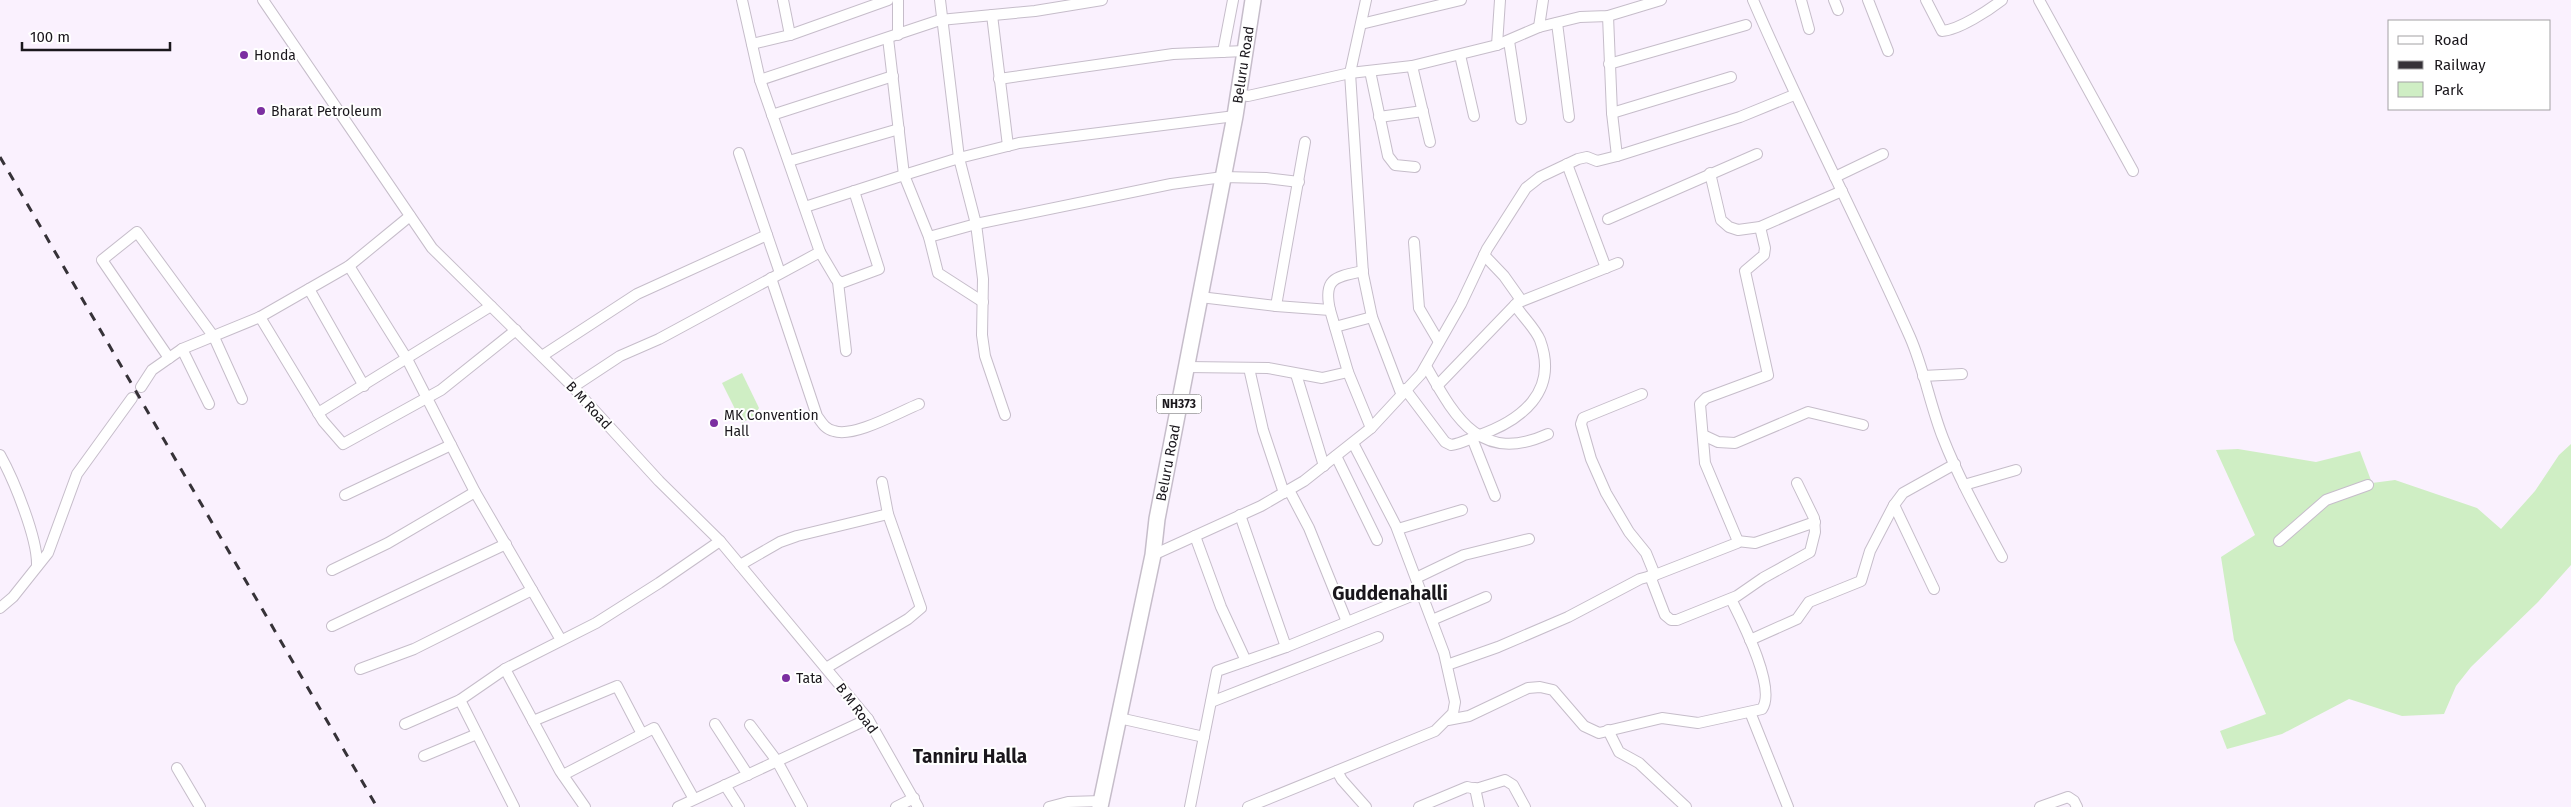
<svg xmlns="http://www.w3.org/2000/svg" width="2571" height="807" font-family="'Fira Sans',sans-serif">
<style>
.green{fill:#cfeec4}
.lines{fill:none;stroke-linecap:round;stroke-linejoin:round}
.minor-casing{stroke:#c6bdca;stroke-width:12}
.highway-casing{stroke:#c6bdca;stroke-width:18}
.minor{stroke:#fff;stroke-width:10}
.highway{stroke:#fff;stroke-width:15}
.rail{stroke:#363238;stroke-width:3;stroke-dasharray:9 9;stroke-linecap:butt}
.poi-dot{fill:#7c2fa1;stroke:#fff;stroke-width:2}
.labels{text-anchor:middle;stroke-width:4;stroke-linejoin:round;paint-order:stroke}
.shield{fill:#fff;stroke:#5f5d60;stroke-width:1}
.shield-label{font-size:12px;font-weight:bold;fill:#1a171c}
.poi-label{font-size:14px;fill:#1a171c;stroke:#fff;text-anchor:start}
.street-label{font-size:14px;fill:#1a171c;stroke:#fff}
.district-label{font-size:19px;font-weight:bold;fill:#1a171c;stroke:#fff}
</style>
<rect width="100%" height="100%" fill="#faf1fe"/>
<g class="green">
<polygon points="742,373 759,408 754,416 742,423 722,383"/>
<polygon points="2571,444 2571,565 2538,602 2471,667 2456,686 2444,714 2402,716 2349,699 2282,734 2227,749 2220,731 2266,714 2234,640 2221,557 2255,535 2216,450 2238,449 2316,462 2360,451 2372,483 2395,480 2477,508 2501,529 2535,491 2559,455"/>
</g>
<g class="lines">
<defs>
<g id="minor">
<polyline points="263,0 432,248 573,387 659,481 720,541 868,719 918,807"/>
<polyline points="783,0 790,35"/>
<polyline points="898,0 898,35"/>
<polyline points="940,0 959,158 1019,143 1235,116"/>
<polyline points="1366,0 1350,73 1363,274 1372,317 1401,393"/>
<path d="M1753,0C1802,114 1860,224 1910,337C1924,369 1930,405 1943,438C1959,479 1981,518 2002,557"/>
<polyline points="1801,0 1809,29"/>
<polyline points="1834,0 1838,10"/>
<polyline points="1868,0 1888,51"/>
<path d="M1926,0L1942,31C1959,30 1989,10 2002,0"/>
<polyline points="2039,0 2133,171"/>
<polyline points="992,15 1008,146"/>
<polyline points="1608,16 1612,113 1617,156"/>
<polyline points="1557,23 1569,117"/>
<polyline points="1361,24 1461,0"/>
<polyline points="1539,27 1543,0"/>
<polyline points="888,38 904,175 959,158 976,224 983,279 982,335 985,356 1005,415"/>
<polyline points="1509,41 1521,119"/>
<polyline points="752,44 790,35 888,0"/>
<polyline points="1497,45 1500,0"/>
<polyline points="1223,52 1233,0"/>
<polyline points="1460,55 1474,116"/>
<polyline points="1609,64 1746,25"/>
<polyline points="1412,66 1430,142"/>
<polyline points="1370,71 1388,156 1395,165 1415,167"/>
<polyline points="999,79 1173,54 1245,51"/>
<polyline points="760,80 940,20 1035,11 1102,0"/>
<polyline points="1238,94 1248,96 1350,73 1412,66 1497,45 1539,27 1580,17 1608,16 1661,0"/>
<polyline points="1612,113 1731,77"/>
<polyline points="772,115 893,76"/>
<polyline points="1379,117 1423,111"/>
<polyline points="739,153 780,273"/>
<polyline points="789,161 899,129"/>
<polyline points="1567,164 1606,268"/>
<polyline points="1710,173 1721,220 1729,227 1738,230 1760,227 1842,191"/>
<polyline points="1835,177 1883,154"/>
<polyline points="805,207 904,175 929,237 938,273 983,302"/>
<polyline points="1608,219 1757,154"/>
<polyline points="929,237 976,224 1171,184 1223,177 1266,178 1299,182"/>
<polyline points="1414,242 1419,308 1439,342"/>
<polyline points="820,252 836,279 841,283 879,269 854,191"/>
<polyline points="1484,255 1504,276 1521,300"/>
<polyline points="349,266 407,359 475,492"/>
<path d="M771,278L817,416C822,423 825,429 834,431C854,438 899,412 919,404"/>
<polyline points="838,282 846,351"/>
<polyline points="309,289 364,386"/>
<polyline points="1200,297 1276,306 1330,310 1348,372 1371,428"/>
<polyline points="1276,306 1305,142"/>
<path d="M1330,310C1323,278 1335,277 1363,271"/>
<polyline points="260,317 323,421 343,444 441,390 516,330"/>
<polyline points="1335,327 1372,317"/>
<polyline points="182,349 209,404"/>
<polyline points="542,356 637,294 767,235"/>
<polyline points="169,358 102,260 137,232 214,337 242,399"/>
<path d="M1426,366C1455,417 1480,465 1548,434"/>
<polyline points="1187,367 1268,368 1322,378 1348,372"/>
<polyline points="1249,368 1263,430 1284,493"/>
<polyline points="1296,374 1324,466"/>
<polyline points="1923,376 1962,374"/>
<polyline points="1437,386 1517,303 1618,263"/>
<polyline points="141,387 152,370 182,349 260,317 349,266 410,216"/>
<polyline points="573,387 620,356 659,339 820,252 760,80 742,0"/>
<path d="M1405,389L1445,442L1451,445C1460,444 1469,439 1477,436C1521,421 1559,392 1540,340C1535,328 1522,316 1515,305"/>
<polyline points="1642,394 1583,418 1581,424 1591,459 1606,493 1629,532 1646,553 1655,575"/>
<polyline points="318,413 491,306"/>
<polyline points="1703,435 1718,442 1735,443 1808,412 1863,425"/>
<polyline points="1472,438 1495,496"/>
<path d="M0,455C14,480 38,539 37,566"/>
<polyline points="1336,456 1377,540"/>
<polyline points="1964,485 2016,470"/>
<polyline points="1289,490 1309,528 1347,622"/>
<polyline points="345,495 451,445"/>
<polyline points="1240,515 1286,647"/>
<polyline points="1398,529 1462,510"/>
<polyline points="1195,536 1221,607 1246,661"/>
<polyline points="1737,541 1755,543 1815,522"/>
<polyline points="2279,541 2326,500 2368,485"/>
<polyline points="1153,555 1261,506 1304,481 1371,428 1421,374 1461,304 1487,249 1526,188 1540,177 1578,159 1587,157 1597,161 1617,156 1740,117 1794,95"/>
<polyline points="740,565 780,542 797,536 888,514"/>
<polyline points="332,570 388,543 475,492 561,640"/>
<polyline points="1650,576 1665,615 1671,620 1677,620 1737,596 1763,578 1810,552 1815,532 1814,518 1797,483"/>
<polyline points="1416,578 1464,555 1529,539"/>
<polyline points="1934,589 1894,505 1903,493 1955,464"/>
<polyline points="0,608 13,597 48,553 77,474 132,398"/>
<polyline points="1432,620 1486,597"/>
<polyline points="332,626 506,544"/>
<polyline points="1750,640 1797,619 1809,602 1861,581 1870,551 1894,505"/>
<polyline points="1447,665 1498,647 1568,617 1640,579 1655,575 1737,543 1737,539 1705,463 1700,404 1706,398 1768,375 1745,271 1764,255 1765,248 1760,227"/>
<polyline points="826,668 908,619 921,608 888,514 882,482"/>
<polyline points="360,669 414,649 532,590"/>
<polyline points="460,700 514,807"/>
<polyline points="1211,702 1378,637"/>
<polyline points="1750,712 1788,807"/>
<polyline points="1119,718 1204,737"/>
<path d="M1448,720L1469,716L1528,688L1540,687L1553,690L1584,726L1599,733L1662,718L1698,723L1762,709C1777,688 1741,619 1731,599"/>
<polyline points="533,721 617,686 642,734"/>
<polyline points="405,724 460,700 505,669"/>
<polyline points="715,724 748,775"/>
<polyline points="750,725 777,761 802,807"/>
<polyline points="1608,730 1619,752 1639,763 1686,807"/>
<polyline points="424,756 477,734"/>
<polyline points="177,768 200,807"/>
<polyline points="1337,771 1342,780 1366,807"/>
<polyline points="563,775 654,728 694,799"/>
<polyline points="725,785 739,807"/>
<polyline points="1475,788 1479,807"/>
<polyline points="585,807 560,771 505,669 596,623 659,583 720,541"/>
<polyline points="678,807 868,719"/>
<polyline points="896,807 914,798"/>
<polyline points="1049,807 1068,802 1102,801"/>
<polyline points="1190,807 1217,671 1286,647 1421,592"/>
<polyline points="1248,807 1435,731 1453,713 1455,702 1444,653 1396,526 1353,443"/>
<polyline points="1419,807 1467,787 1476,789 1505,780 1513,785 1525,807"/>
<polyline points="2040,807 2068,797 2074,801 2077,807"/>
</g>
<g id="highway">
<path id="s1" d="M1100,807L1153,555L1157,519L1235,116L1253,0"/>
</g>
</defs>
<use href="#minor" class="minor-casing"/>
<use href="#highway" class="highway-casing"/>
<use href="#minor" class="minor"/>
<use href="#highway" class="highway"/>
<polyline class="rail" points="0,157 377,807"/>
</g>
<g class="poi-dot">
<circle cx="244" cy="55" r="5"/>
<circle cx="261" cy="111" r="5"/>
<circle cx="714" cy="423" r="5"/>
<circle cx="786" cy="678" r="5"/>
</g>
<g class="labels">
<rect class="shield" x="1156.5" y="394.5" width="45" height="19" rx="4"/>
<g class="shield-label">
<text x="1179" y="408">NH373</text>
</g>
<g class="poi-label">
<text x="254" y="60">Honda</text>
<text x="271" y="116">Bharat Petroleum</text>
<text x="724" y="420">MK Convention<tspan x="724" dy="16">Hall</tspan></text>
<text x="796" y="683">Tata</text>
</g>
<g class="street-label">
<text dy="5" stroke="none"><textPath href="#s1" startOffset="756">Beluru Road</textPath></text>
<text transform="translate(589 405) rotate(47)" y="5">B M Road</text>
<text dy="5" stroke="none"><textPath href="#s1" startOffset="351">Beluru Road</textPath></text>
<text transform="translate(857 708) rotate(53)" y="5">B M Road</text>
</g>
<g class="district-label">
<text x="1390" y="600">Guddenahalli</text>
<text x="970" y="763">Tanniru Halla</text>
</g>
</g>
<rect x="2388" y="20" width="162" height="90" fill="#ffffff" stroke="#a3a2a4"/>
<rect x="2398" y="36" width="25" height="8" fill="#ffffff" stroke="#a3a2a4"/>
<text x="2434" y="45" font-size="15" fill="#1a171c">Road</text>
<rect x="2398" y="61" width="25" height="8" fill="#363238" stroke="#a3a2a4"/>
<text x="2434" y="70" font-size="15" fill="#1a171c">Railway</text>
<rect x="2398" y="82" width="25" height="15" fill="#cfeec4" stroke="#a3a2a4"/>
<text x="2434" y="95" font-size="15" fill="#1a171c">Park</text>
<path d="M22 42v8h148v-8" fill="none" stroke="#1a171c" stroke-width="2.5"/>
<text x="30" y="42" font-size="15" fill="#1a171c" stroke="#ffffff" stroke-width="4" paint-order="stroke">100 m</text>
</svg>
